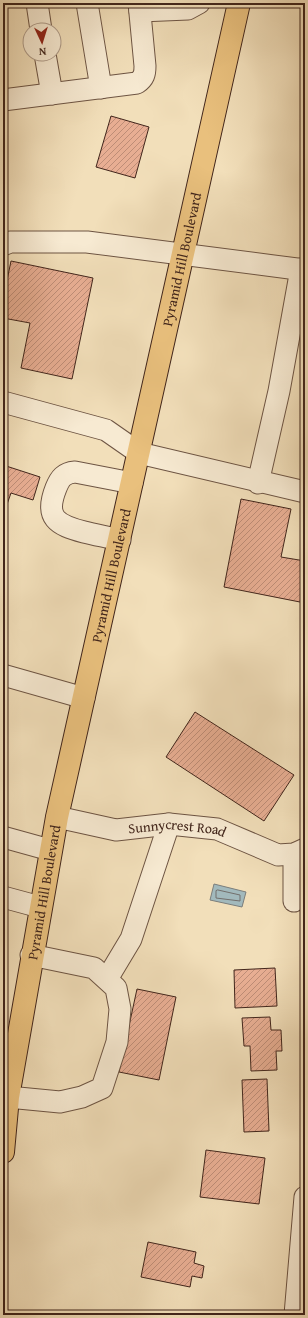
<svg xmlns="http://www.w3.org/2000/svg" width="308" height="1318" font-family="'Gentium Book Plus',serif">
<style>
.water{fill:#a2b9bc;stroke:#7b7e7c}
.lines{fill:none;stroke-linecap:round;stroke-linejoin:round}
.shore{stroke:#726f6c;stroke-width:1}
.building{fill:url(#building-hatch);stroke:#41251b}
.minor-casing{stroke:#6d5443;stroke-width:23}
.major-casing{stroke:#41251b;stroke-width:24}
.minor{stroke:#f7ead2;stroke-width:21}
.major{stroke:#e9c07d;stroke-width:22}
.labels{text-anchor:middle;stroke-width:3.5;stroke-linejoin:round;paint-order:stroke}
.street-label{font-size:14px;fill:#41251b;stroke:#f7ead2}
</style>
<defs>
<pattern id="building-hatch" width="6" height="6" patternUnits="userSpaceOnUse"><rect width="6" height="6" fill="#e8ae93"/><path d="M-1 1l2-2M0 6l6-6M5 7l2-2" fill="none" stroke="#be8d77"/></pattern>
</defs>
<rect width="100%" height="100%" fill="#f2dfba"/>
<filter id="stains"><feTurbulence type="fractalNoise" baseFrequency=".005" numOctaves="4"/><feColorMatrix values="0 0 0 0 .2 0 0 0 0 .09 0 0 0 0 .02 0 0 0 .5 -.17"/></filter>
<radialGradient id="worn" r=".72"><stop offset=".6" stop-color="#630" stop-opacity="0"/><stop offset="1" stop-color="#630" stop-opacity=".3"/></radialGradient>
<polygon class="water" points="214,884 246,892 242,907 210,900"/>
<g class="lines">
<polygon class="shore" points="218,890 240,895 240,901 216,898 216,891"/>
</g>
<g class="building">
<polygon points="111,116 149,127 135,178 96,167"/>
<polygon points="11,261 93,278 72,379 21,368 30,323 3,318 3,300"/>
<polygon points="3,465 40,477 33,500 11,493 5,510 3,510"/>
<polygon points="241,499 291,509 281,557 305,561 305,603 224,587"/>
<polygon points="195,712 294,775 264,821 166,757"/>
<polygon points="275,968 277,1006 235,1008 234,970"/>
<polygon points="137,989 176,997 159,1080 119,1072"/>
<polygon points="270,1017 271,1030 281,1030 282,1051 276,1051 277,1070 251,1071 250,1046 244,1046 242,1018"/>
<polygon points="267,1079 269,1131 244,1132 242,1080"/>
<polygon points="206,1150 265,1158 259,1204 200,1197"/>
<polygon points="148,1242 196,1252 194,1263 204,1266 202,1278 192,1276 190,1287 141,1277"/>
</g>
<g class="lines">
<defs>
<g id="minor">
<polyline points="37,3 41,30"/>
<polyline points="87,3 101,88"/>
<polyline points="140,11 188,9 199,3"/>
<polyline points="45,54 52,94"/>
<path d="M3,100L137,83C144,78 145,74 145,66L139,3"/>
<polyline points="3,245 10,242 87,242 305,270"/>
<polyline points="3,402 106,430 139,453 305,492"/>
<polyline points="258,483 279,391 301,269"/>
<path d="M120,540C108,537 96,535 84,532C57,525 44,518 56,488C60,478 64,473 75,472L132,483"/>
<polyline points="3,675 84,698"/>
<path id="s1" d="M57,817L116,830L169,824L217,829L278,855L294,854L305,849"/>
<polyline points="3,837 50,850"/>
<polyline points="294,854 294,901"/>
<polyline points="3,897 40,907"/>
<polyline points="107,979 131,939 169,824"/>
<polyline points="8,1097 60,1102 82,1097 102,1088 117,1042 120,1009 116,988 94,968 31,955"/>
<polyline points="295,1315 305,1197"/>
</g>
<g id="major">
<path id="s2" d="M3,1152L8,1097L57,817L239,3"/>
</g>
</defs>
<use href="#minor" class="minor-casing"/>
<use href="#major" class="major-casing"/>
<use href="#minor" class="minor"/>
<use href="#major" class="major"/>
</g>
<g class="labels">
<g class="street-label">
<text dy="5" stroke="none"><textPath href="#s2" startOffset="911">Pyramid Hill Boulevard</textPath></text>
<text dy="5" stroke="none"><textPath href="#s2" startOffset="587">Pyramid Hill Boulevard</textPath></text>
<text dy="5" stroke="none"><textPath href="#s1" startOffset="122">Sunnycrest Road</textPath></text>
<text dy="5" stroke="none"><textPath href="#s2" startOffset="263">Pyramid Hill Boulevard</textPath></text>
</g>
</g>
<rect width="308" height="1318" fill="none" stroke="#f2dfba" stroke-width="16"/>
<rect x="4" y="4" width="300" height="1310" fill="none" stroke="#41251b" stroke-width="2"/>
<rect x="8" y="8" width="292" height="1302" fill="none" stroke="#41251b"/>
<g transform="translate(42 42) rotate(176)"><circle r="19" fill="#f7ead2" stroke="#ae9b89"/>
<path d="M0-3L7 15L0 10L-7 15Z" fill="#8f2418"/>
<text y="-6" font-size="11" font-weight="bold" text-anchor="middle" fill="#41251b">N</text>
</g>
<rect width="100%" height="100%" filter="url(#stains)"/>
<rect width="100%" height="100%" fill="url(#worn)"/>
</svg>
